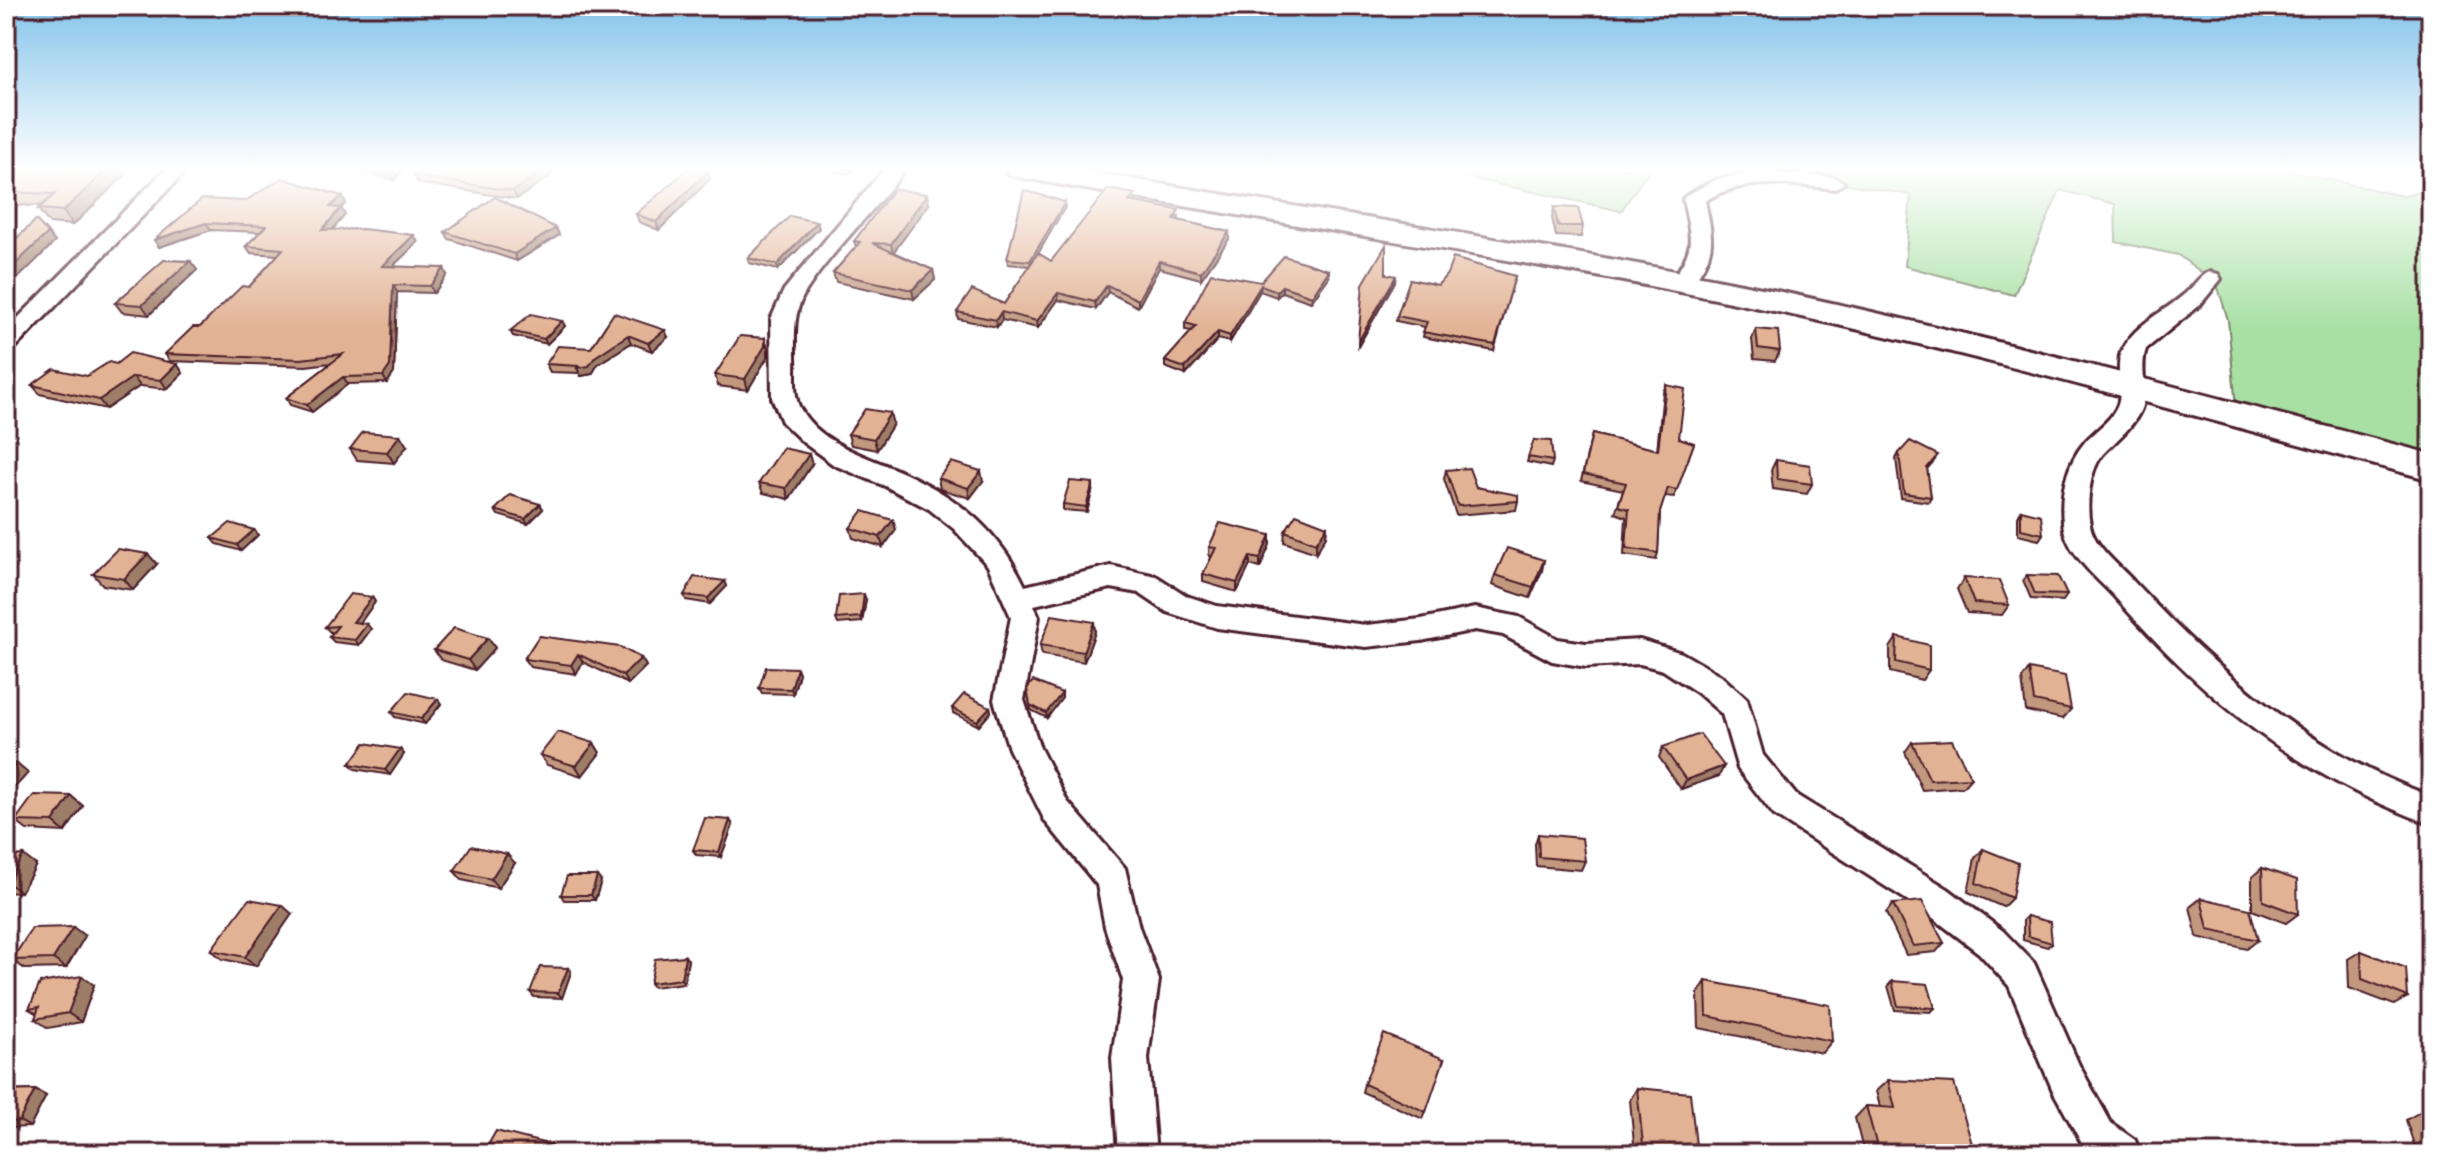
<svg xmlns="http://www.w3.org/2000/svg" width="2437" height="1160" font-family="Pangolin,sans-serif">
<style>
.green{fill:#a8e0a3;stroke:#798067;stroke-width:2}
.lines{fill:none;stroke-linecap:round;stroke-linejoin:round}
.street-casing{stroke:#4a1f2b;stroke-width:6}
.secondary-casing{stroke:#4a1f2b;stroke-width:6}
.street{fill:#fff;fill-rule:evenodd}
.secondary{fill:#fff;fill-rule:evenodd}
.wall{fill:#c2997f;stroke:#4a1f2b;stroke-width:2}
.shaded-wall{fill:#9e7d68;stroke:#4a1f2b;stroke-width:2}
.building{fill:#e2b294;stroke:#4a1f2b;stroke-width:2}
</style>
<rect width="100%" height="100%" fill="#fff"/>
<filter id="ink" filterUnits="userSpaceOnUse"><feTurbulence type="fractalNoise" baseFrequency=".0125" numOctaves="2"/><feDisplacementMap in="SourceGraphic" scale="16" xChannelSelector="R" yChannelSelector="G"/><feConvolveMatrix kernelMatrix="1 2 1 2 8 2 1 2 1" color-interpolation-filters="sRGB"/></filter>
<g filter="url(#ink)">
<g class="green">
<polygon points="1449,168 1650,168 1621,211 1448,173"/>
<polygon points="1758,168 2277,168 2402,196 2431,188 2431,475 2238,429 2228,320 2217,284 2178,255 2116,242 2115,204 2060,190 2014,295 1905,266 1911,195"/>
</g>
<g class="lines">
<defs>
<g id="street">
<polygon points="167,168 189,168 14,349 6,352 6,330"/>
<path d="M885,168H906C877,209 832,250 806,291C793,312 795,333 795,356C796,373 792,395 801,410C821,445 869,457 904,473C959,498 999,531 1025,586L1111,566L1156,576L1187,596L1217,606L1366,625L1421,619L1475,608L1519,617L1558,639L1586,643L1640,640L1682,653L1720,675L1747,699L1763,755L1796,795L1948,889L2003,931L2034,963L2079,1065L2111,1123L2135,1140L2140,1154H2090L2085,1149L2053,1091L2009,986L1979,953L1924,911L1774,815L1738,769L1722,714L1698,693L1663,670L1640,664L1586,667L1552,661L1503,635L1475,630L1421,641L1366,647L1217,628L1167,612L1139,593L1111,588L1034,605L1039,617L1024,700L1040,748L1067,801L1125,868L1139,927L1159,980L1148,1058L1156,1154H1118L1112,1058L1123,980L1105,927L1097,885L1045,821L1009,749L994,700L1011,617L988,566L954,529L929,509L885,486L834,465L804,443L782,422L772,398L771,319L784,290Z"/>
<path d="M1761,172L1834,177L1844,183L1834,189C1791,184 1743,177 1705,201C1714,242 1716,254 1689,288H1673L1670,283C1696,246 1692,243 1683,199L1687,195L1717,179Z"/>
<path d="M2210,272L2218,274L2221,279L2200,305L2146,349C2139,369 2149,390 2141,409C2133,428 2116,440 2102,455C2089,472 2086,505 2090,525C2094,547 2120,566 2134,582C2219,673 2312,754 2431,796V824C2296,775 2208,702 2114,596C2095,576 2065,552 2063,522C2060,495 2066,464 2085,442C2096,429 2115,419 2119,401C2122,385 2116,368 2121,352C2124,345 2129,338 2135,332C2152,315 2175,305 2192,287C2198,280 2201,275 2210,272Z"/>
</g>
<path id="secondary" d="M1003,168H1068C1302,210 1539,242 1772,290C1994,337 2212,397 2431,454V480C2211,421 1992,357 1769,310C1520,257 1268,223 1018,177L1008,174Z"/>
</defs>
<use href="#street" class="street-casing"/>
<use href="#secondary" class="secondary-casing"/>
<use href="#street" class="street"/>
<use href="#secondary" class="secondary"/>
</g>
<g class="wall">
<polygon points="23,168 122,168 126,174 73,225 49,223 38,209 41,206 6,205 6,182"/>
<polygon points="355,168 404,168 394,180 356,170"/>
<polygon points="425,168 552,168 554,173 517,199 418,183 414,176"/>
<polygon points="817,168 854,168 849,174"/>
<polygon points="708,171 710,179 659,230 639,222 636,214"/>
<polygon points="342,196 346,203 341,208 345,215 332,230 418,242 393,266 447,275 434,293 397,292 394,373 387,383 348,384 312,412 290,405 286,398 331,363 306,366 170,361 165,354 200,327 249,287 278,255 251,253 246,246 260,232 211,230 159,247 245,201"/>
<polygon points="1135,201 1134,202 1179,217 1178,220 1229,232 1229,239 1201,279 1159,268 1138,307 1108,292 1096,309 1058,300 1038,328 1002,320 997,327 958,319 957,312 1004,304 1030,266 1008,264 1007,259 1065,202 1065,207 1038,253 1051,261"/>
<polygon points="929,204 893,252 933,270 935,280 914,299 836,282 833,273 856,247 854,241"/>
<polygon points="1554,207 1583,226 1581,237 1556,236 1552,218"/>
<polygon points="556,228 559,235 517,261 449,239 445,232"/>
<polygon points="819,228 778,270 749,263 748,258"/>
<polygon points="190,261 197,270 149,315 122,312 115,303"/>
<polygon points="1515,276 1494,351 1423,337 1425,327 1396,321 1397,316 1438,285"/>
<polygon points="1329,277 1311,302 1282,292 1277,297 1260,291 1230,342 1218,339 1186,375 1165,367 1165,361 1192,331 1185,330 1185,323 1261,282"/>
<polygon points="614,313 668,337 652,351 631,343 598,364 592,374 581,376 580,373 550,372 546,364 591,348"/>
<polygon points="562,321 565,326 547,344 513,336 510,331"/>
<polygon points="1756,329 1780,351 1775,361 1754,359 1752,339"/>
<polygon points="765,338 768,349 768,356 748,390 718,386 715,375"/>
<polygon points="116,364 177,364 183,373 167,389 140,386 106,409 40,394 32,385 87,376"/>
<polygon points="1666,385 1679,438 1694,443 1674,497 1665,496 1660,512 1658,553 1656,560 1624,555 1626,517 1615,513 1623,490 1581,481 1592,434 1657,450 1663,392"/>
<polygon points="893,424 877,450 851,445 848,434"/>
<polygon points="1534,440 1553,461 1551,467 1527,462"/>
<polygon points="407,446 394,463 357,460 350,449"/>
<polygon points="1899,453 1935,460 1927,469 1931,497 1928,502 1901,498 1896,459"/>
<polygon points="1776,460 1812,484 1807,494 1773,489 1771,470"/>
<polygon points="812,464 789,499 763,493 759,483"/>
<polygon points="1446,470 1476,487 1518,501 1516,510 1456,515 1444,479"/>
<polygon points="938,478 983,481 970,498 940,489"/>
<polygon points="1093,488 1087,512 1063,510 1063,504"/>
<polygon points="540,504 543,509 528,524 498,515 495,510"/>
<polygon points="2021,510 2043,534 2039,540 2018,535 2018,516"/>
<polygon points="893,520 896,530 883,547 853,538 850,528"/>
<polygon points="1327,526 1326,536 1316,553 1284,542 1285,531"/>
<polygon points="254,530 258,535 241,551 217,544 212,538"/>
<polygon points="1270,535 1270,544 1260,568 1250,565 1237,592 1203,582 1203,574 1212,556 1209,556 1209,547"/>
<polygon points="1544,560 1530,598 1492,585 1495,575"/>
<polygon points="157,564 133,590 103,585 93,574"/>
<polygon points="2027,575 2067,595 2063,601 2031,599 2023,580"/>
<polygon points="1964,578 2009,605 2002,615 1967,613 1957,589"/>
<polygon points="725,581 727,586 710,604 686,600 684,595"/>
<polygon points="372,597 375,602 360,623 371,629 359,645 334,642 329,637 333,632 330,632 325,627"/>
<polygon points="866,600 862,622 838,624 836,619"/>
<polygon points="1094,622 1095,632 1084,662 1042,655 1040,645"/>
<polygon points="539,636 641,658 646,666 628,684 583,662 576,674 530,667 524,659"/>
<polygon points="1897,637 1929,670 1922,680 1890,672 1890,648"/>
<polygon points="488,638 495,648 475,670 441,660 434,650"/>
<polygon points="797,668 799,673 793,694 762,693 759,688"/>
<polygon points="2029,669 2071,709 2063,719 2026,711 2022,679"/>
<polygon points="1027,689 1062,693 1062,698 1047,718 1031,710"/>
<polygon points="438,699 441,704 425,724 395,717 391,712"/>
<polygon points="990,707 991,712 979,726 953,713 952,708"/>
<polygon points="1912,742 1971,778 1963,787 1922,790 1905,752"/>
<polygon points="594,743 600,753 582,776 547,765 540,755"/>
<polygon points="1663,747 1719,776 1681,789 1659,757"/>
<polygon points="400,749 404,754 390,775 355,769 350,764"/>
<polygon points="71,796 83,806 65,832 27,830 15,821"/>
<polygon points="730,820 733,825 721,857 696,855 693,850"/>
<polygon points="1538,834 1585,861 1581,870 1536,866 1535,844"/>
<polygon points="1983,849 2012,898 2003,907 1968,892 1975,858"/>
<polygon points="6,857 36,865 21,892 6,893"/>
<polygon points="515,863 498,888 462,880 454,871"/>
<polygon points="2262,868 2298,914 2286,923 2252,910 2252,877"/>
<polygon points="601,881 595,900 564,900 561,895"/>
<polygon points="2201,898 2258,940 2247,949 2197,937 2190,907"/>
<polygon points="1893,904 1944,943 1936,952 1906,955 1886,913"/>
<polygon points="292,914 256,966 222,959 211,950"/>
<polygon points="2027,916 2052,943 2047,947 2023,940 2023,920"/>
<polygon points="85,936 66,968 25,969 12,960"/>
<polygon points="2361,951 2408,997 2394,1005 2349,988 2348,959"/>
<polygon points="688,960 684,983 653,987 650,983"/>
<polygon points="568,968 571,972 562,998 534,997 530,992"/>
<polygon points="1706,981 1832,1041 1822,1053 1699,1028 1698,994"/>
<polygon points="1892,981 1935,1008 1931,1012 1895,1010 1888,986"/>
<polygon points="94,985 81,1022 48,1028 35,1019 37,1014 29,1009"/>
<polygon points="1444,1059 1423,1119 1362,1092 1364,1084"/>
<polygon points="1888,1080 1975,1154 1864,1154 1855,1118 1866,1106 1880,1107 1876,1091"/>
<polygon points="1637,1088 1697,1154 1635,1154 1630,1100"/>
<polygon points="35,1090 46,1096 30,1127 6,1128 6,1091"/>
<polygon points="2420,1112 2431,1114 2431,1154 2417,1154 2406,1120"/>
</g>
<g class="shaded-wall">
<polygon points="109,168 122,168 126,174 73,225 63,211"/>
<polygon points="394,168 404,168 394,180 390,173"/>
<polygon points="547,168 552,168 554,173 517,199 513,191"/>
<polygon points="708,171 710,179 659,230 656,222"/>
<polygon points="927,194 929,204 893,253 891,244"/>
<polygon points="342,196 346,203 334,214 330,207"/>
<polygon points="1065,202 1065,207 1031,266 1030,261"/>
<polygon points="341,208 345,215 326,237 322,230"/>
<polygon points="817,222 819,228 778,270 777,265"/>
<polygon points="206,223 211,230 159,247 154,240"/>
<polygon points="556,228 559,235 517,261 514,254"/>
<polygon points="1229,232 1229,239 1201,279 1201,272"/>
<polygon points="48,233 55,242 6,290 6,273"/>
<polygon points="414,235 418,242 386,273 382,266"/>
<polygon points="190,261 197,270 149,315 142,305"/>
<polygon points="1159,261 1159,268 1138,307 1138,300"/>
<polygon points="444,268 447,275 434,293 430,286"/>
<polygon points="933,270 935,280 914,299 912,290"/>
<polygon points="1329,270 1329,277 1311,302 1312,296"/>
<polygon points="1396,276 1395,282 1358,347 1358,342"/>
<polygon points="393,285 397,292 394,373 387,383 383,376"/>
<polygon points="1107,285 1108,292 1096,309 1095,302"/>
<polygon points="1261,285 1260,291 1230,342 1230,336"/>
<polygon points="1282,286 1282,292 1277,297 1277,291"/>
<polygon points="1058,293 1058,300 1038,328 1037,321"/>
<polygon points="1001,312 1002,320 997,327 996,320"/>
<polygon points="562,321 565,326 547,344 544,339"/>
<polygon points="665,330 668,337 652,351 648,343"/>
<polygon points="1218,332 1218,339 1186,375 1185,368"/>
<polygon points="628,335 631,343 598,364 592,374 581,376 577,368"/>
<polygon points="765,338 768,349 768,356 748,390 745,379"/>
<polygon points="177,364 183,373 167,389 161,380"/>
<polygon points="133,377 140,386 106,409 99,400"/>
<polygon points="343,377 348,384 312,412 307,405"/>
<polygon points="890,413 893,424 877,450 874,439"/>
<polygon points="400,435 407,446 394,463 387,452"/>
<polygon points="809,454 812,464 789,499 786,488"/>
<polygon points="981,471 983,481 970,498 968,488"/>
<polygon points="1093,483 1093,488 1087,512 1086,507"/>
<polygon points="540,504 543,509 528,524 525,519"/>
<polygon points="893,520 896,530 883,547 880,537"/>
<polygon points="1327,526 1326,536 1316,553 1316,543"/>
<polygon points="254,530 258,535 241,551 237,545"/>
<polygon points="1270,535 1270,544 1260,568 1260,559"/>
<polygon points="148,554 157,564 133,590 124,579"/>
<polygon points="1250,557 1250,565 1237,592 1237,583"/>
<polygon points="1544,560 1542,571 1530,598 1533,587"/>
<polygon points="725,581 727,586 710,604 708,598"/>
<polygon points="864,594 866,600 862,622 861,617"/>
<polygon points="372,597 375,602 357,627 353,622"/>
<polygon points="1094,622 1095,632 1084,662 1083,652"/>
<polygon points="367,624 371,629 359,645 355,640"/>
<polygon points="488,638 495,648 475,670 468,660"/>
<polygon points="578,654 583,662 576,674 571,665"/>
<polygon points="641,658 646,666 628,684 623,676"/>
<polygon points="797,668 799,673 793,694 791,689"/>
<polygon points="1062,693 1062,698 1047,718 1046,713"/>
<polygon points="438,699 441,704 425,724 421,719"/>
<polygon points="990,707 991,712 979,726 977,721"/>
<polygon points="594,743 600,753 582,776 576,766"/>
<polygon points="400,749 404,754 390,775 385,770"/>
<polygon points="17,764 28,773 7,796 6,795 6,775"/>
<polygon points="1724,766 1719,776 1681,789 1686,780"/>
<polygon points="71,796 83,806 65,832 53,822"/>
<polygon points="730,820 733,825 721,857 719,852"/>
<polygon points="507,854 515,863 498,888 491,879"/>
<polygon points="23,855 36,865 21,892 8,883"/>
<polygon points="597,876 601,881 595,900 591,895"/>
<polygon points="282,905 292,914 256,966 245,957"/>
<polygon points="73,927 85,936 66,968 53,959"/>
<polygon points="685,956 688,960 684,983 681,979"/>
<polygon points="568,968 571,972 562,998 558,993"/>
<polygon points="82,976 94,985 81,1022 68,1013"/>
<polygon points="35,1090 46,1096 30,1127 19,1121"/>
<polygon points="551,1145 559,1153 558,1154 546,1154"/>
</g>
<g class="building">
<polygon points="23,168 109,168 63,211 38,209 55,194 6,192 6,182"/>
<polygon points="372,168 394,168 390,173"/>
<polygon points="425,168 547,168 513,191 414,176"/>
<polygon points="689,168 705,168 708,171 656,222 636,214"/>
<polygon points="282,178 342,196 330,207 341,208 322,230 363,229 414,235 382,266 444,268 430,286 393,285 390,366 383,376 343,377 307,405 286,398 343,354 301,359 165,354 193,327 200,327 242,286 249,287 283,249 246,246 266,226 206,223 154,240 202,199 245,201"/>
<polygon points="894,189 927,194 891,244 872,243 933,270 912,290 833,273 860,242 854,241"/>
<polygon points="1108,189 1135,194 1129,201 1179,210 1174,219 1229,232 1201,272 1159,261 1138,300 1107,285 1095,302 1058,293 1037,321 1001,312 996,320 957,312 972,290 1004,304 1038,253 1051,261"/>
<polygon points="1024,190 1065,202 1030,261 1007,259"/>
<polygon points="495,197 556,228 514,254 445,232"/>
<polygon points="1554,207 1578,208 1583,226 1558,226"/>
<polygon points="790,216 817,222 777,265 748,258"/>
<polygon points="36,220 48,233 6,273 6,248"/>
<polygon points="1386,245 1386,274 1396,276 1358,342 1363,284"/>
<polygon points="1284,256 1329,270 1312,296 1282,286 1277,291 1261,285 1230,336 1218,332 1185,368 1165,361 1196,326 1185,323 1211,273 1261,282"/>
<polygon points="1453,258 1515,276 1495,345 1423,332 1427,322 1397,316 1410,279 1438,285 1447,274"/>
<polygon points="164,260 190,261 142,305 115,303"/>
<polygon points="614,313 665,330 648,343 628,335 595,357 589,366 577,368 578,366 546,364 558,346 591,348"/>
<polygon points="531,314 562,321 544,339 510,331"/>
<polygon points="1756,329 1778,331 1780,351 1758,348"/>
<polygon points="740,336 765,338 765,346 745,379 715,375"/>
<polygon points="130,353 177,364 161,380 133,377 99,400 32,385 54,369 87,376 109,362 116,364"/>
<polygon points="1666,385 1685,389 1679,438 1694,443 1677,490 1668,488 1660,512 1658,553 1626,548 1629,509 1618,506 1626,483 1583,474 1592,434 1658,450"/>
<polygon points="865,409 890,413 874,439 848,434"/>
<polygon points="363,432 400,435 387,452 350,449"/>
<polygon points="1534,440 1551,441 1553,461 1528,457"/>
<polygon points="1910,441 1938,455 1927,468 1931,497 1904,493 1899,453"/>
<polygon points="783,448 809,454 786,488 759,483"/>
<polygon points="1776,460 1810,465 1812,484 1777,479"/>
<polygon points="951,462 981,471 968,488 938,478"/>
<polygon points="1469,468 1476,487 1518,495 1518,501 1458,506 1446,470"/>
<polygon points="1070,481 1093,483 1086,507 1063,504"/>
<polygon points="510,495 540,504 525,519 495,510"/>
<polygon points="2021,510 2041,515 2043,534 2021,529"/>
<polygon points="863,511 893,520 880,537 850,528"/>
<polygon points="1296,514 1327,526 1316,543 1285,531"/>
<polygon points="230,523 254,530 237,545 212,538"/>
<polygon points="1220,523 1270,535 1260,559 1250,557 1237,583 1203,574 1216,548 1209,547"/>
<polygon points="1507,548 1544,560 1533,587 1495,575"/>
<polygon points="118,549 148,554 124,579 93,574"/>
<polygon points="2027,575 2058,576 2067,595 2035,594"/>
<polygon points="694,577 725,581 708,598 684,595"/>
<polygon points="1964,578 1999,580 2009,605 1974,603"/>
<polygon points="350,594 372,597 353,622 367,624 355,640 329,637 338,626 325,627"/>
<polygon points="864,594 861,617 836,619 839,596"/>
<polygon points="1052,615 1094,622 1083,652 1040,645"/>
<polygon points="454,628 488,638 468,660 434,650"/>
<polygon points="539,636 620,647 641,658 623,676 578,654 571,665 524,659"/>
<polygon points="1897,637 1929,645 1929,670 1896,662"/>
<polygon points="766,667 797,668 791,689 759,688"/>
<polygon points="2029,669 2065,676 2071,709 2034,701"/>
<polygon points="1033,681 1062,693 1046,713 1030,705 1027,689"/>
<polygon points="408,692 438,699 421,719 391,712"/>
<polygon points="964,694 990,707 977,721 952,708"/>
<polygon points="558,732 594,743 576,766 540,755"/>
<polygon points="1700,734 1724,766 1686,780 1663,747"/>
<polygon points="1952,740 1971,778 1930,780 1912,742"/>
<polygon points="365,743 400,749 385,770 350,764"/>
<polygon points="6,762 17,764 6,775"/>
<polygon points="34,795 71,796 53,822 15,821"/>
<polygon points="705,818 730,820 719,852 693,850"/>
<polygon points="1538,834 1582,838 1585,861 1539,857"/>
<polygon points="471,846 507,854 491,879 454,871"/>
<polygon points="1983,849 2018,863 2012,898 1976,883"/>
<polygon points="23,855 8,883 6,883 6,857"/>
<polygon points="2262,868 2297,880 2298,914 2263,901"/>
<polygon points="567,876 597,876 591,895 561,895"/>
<polygon points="2201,898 2250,909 2258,940 2208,929"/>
<polygon points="249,899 282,905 245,957 211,950"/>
<polygon points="1922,901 1944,943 1913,946 1893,904"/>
<polygon points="2027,916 2050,922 2052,943 2028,936"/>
<polygon points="73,927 53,959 12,960 32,928"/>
<polygon points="2361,951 2406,968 2408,997 2362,979"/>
<polygon points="685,956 681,979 650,983 655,959"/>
<polygon points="540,967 568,968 558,993 530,992"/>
<polygon points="82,976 68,1013 35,1019 39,1007 29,1009 40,983"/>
<polygon points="1706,981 1830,1005 1832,1041 1707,1016"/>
<polygon points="1892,981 1928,984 1935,1008 1898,1006"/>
<polygon points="1384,1034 1444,1059 1426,1112 1364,1084"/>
<polygon points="1888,1080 1954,1083 1975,1154 1879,1154 1866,1106 1895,1108"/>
<polygon points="1637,1088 1690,1093 1697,1154 1644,1154"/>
<polygon points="35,1090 19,1121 6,1122 6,1091"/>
<polygon points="2420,1112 2431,1114 2431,1144"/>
<polygon points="496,1131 551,1145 546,1154 483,1154"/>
</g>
</g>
<linearGradient id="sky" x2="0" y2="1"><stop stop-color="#84c4ea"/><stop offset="0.51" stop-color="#fff"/><stop offset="1" stop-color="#fff" stop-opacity="0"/></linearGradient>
<rect width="2437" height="331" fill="url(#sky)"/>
<rect width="2437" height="1160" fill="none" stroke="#fff" stroke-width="32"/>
<rect x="16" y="16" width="2405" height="1128" fill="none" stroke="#4a1f2b" stroke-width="3" filter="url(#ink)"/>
</svg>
